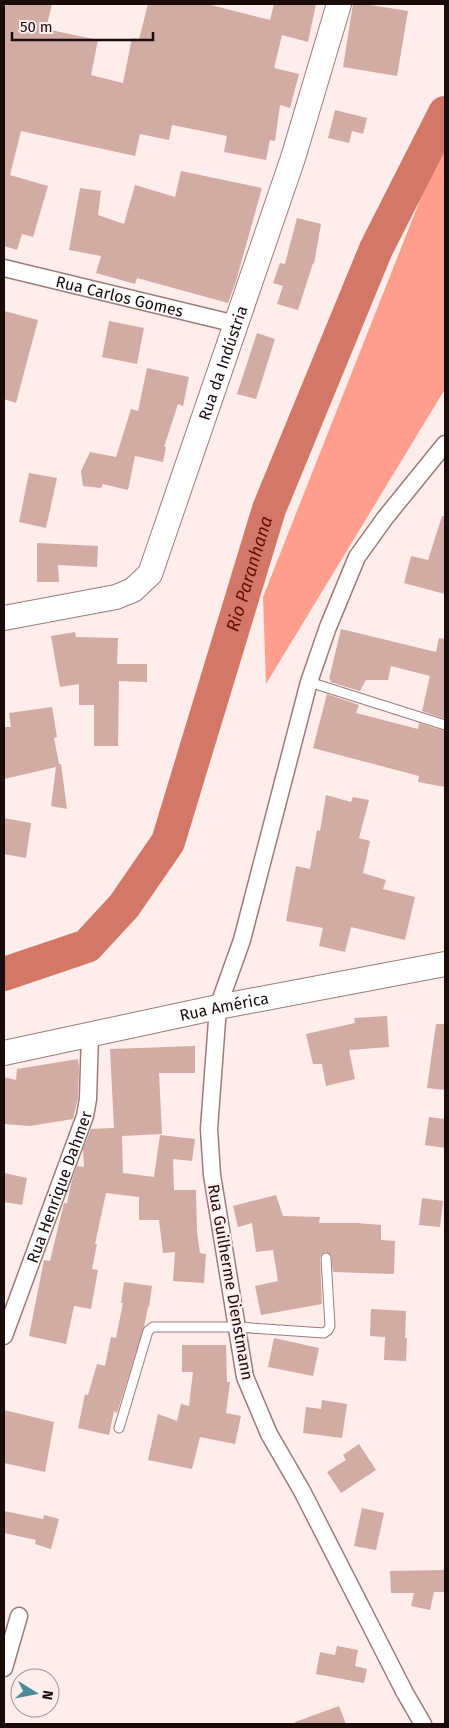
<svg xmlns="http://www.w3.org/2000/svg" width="449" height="1728" font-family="'Fira Sans',sans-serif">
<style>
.forest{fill:#ff9e8d}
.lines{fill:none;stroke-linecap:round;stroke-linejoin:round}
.river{stroke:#d37767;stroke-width:34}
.building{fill:#d1aba4}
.lane-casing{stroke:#9e7b74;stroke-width:11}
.street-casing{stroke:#9e7b74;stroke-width:19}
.secondary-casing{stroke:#9e7b74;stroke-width:26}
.lane{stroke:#fff;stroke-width:9}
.street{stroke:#fff;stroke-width:16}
.secondary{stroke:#fff;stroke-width:24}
.labels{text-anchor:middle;stroke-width:4.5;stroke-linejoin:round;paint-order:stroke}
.street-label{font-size:16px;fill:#190c0a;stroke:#feedea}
.water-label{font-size:18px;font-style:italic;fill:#641006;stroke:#feedea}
</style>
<rect width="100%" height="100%" fill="#feedea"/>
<polygon class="forest" points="445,137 445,389 266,684 263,597"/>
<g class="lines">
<path class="river" id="s1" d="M4,974L87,946L124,906L168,842L269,509L376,249L445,113"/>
</g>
<g class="building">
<polygon points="6,4 52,4 46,29 98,40 91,75 123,83 132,38 139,39 148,4 207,4 270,20 274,4 316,4 308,42 282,35 274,68 299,74 290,108 280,105 275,141 270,140 266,160 224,152 227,136 172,125 169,140 140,134 135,156 21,131 10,175 48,186 33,237 22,234 17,250 4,246 4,10"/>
<polygon points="353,4 364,4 408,11 397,76 343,67"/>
<polygon points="335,110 367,118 363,134 352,131 349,143 328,138"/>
<polygon points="181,171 262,188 236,281 228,303 137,278 135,284 96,273 101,256 69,250 80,188 101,191 98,215 124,224 135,185 175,197"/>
<polygon points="297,218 321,224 314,264 313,263 298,310 277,304 283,286 273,283 280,263 285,264"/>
<polygon points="4,311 38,320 16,403 4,399"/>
<polygon points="109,321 144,328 137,364 102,357"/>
<polygon points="257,333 275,339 256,399 237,394"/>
<polygon points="147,368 189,377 183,406 178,404 164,447 166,447 163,462 135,456 128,490 103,484 101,488 83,486 81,471 90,452 116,457 131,409 138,411"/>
<polygon points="29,473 57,478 46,528 19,522"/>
<polygon points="442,516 445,516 445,594 404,583 411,556 428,560"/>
<polygon points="37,543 98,546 97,567 58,565 59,582 37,582"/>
<polygon points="341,629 436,652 439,638 445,639 445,719 422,711 430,676 391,666 388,680 366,680 360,691 330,682 331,680 329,679"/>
<polygon points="75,632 76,637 118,638 117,664 147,664 147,682 119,681 118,746 94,746 94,705 79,705 79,684 60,687 51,636"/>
<polygon points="327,694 359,705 356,713 418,729 419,723 445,731 445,787 418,782 419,776 313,748"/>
<polygon points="52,707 57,737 54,738 59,764 61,764 67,809 51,806 56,767 4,779 4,727 11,727 9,713"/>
<polygon points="326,795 351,802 353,797 369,800 359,838 370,841 363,873 386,880 383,889 415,897 405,940 351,927 345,952 319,946 323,928 286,921 296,866 310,869 317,830 320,831"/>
<polygon points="4,818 31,823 26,858 4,854"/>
<polygon points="387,1016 389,1047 349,1050 355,1079 326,1086 322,1064 313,1064 306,1034 355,1023 354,1018"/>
<polygon points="436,1024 445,1024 445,1090 427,1088"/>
<polygon points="195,1046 195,1073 159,1073 162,1134 122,1136 123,1173 154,1177 160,1135 195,1139 192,1161 173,1159 174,1190 196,1190 197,1232 200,1253 206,1254 204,1283 173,1281 175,1252 163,1253 159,1220 139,1220 139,1197 106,1193 95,1244 97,1244 92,1269 98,1270 91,1309 74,1306 66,1344 29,1336 44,1260 50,1261 64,1203 67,1203 72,1180 77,1166 84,1167 83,1149 91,1129 114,1128 110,1049"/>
<polygon points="78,1059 79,1068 78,1098 73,1119 30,1126 4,1124 4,1077 16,1080 17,1069"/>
<polygon points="429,1117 445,1119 445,1148 425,1145"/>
<polygon points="4,1173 27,1178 22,1205 4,1202"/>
<polygon points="276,1195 283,1216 320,1217 319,1223 357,1223 381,1225 381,1240 395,1241 394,1274 333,1272 331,1255 325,1252 321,1255 320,1258 322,1304 261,1315 255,1286 278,1281 273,1250 256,1252 252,1223 238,1227 233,1206"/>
<polygon points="422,1198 443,1201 440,1227 419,1225"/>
<polygon points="124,1282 152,1286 149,1307 148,1307 144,1327 117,1413 114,1411 109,1435 78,1428 85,1394 88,1395 97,1364 105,1366 111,1337 116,1338 123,1303 121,1303"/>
<polygon points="371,1309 406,1311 405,1338 407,1338 406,1361 384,1360 385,1337 370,1336"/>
<polygon points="274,1338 319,1348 313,1376 268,1367"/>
<polygon points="182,1345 226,1345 227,1382 230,1382 226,1413 241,1416 235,1444 200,1437 192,1469 148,1460 158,1414 177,1421 181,1404 189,1406 193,1372 182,1372"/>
<polygon points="322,1400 347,1404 342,1438 303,1433 306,1407 321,1409"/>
<polygon points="4,1410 54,1422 45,1472 4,1463"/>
<polygon points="359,1444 376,1470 341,1493 327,1472 346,1460 343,1455"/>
<polygon points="362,1508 384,1513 376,1550 354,1546"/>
<polygon points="4,1511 43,1519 44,1515 59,1519 51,1549 35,1544 36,1540 4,1533"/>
<polygon points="445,1570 445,1592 434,1592 430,1610 411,1606 414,1593 391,1593 390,1571"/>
<polygon points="337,1646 358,1650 355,1666 367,1669 364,1683 316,1674 320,1652 335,1655"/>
<polygon points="339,1706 346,1724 295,1724 295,1722"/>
</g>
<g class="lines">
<defs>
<g id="lane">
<polyline points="309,682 445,725"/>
<polyline points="119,1428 148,1331 153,1327 236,1327 324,1333 328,1330 330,1326 326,1258"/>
</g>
<g id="street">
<path id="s2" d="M4,268L236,324"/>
<path id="s3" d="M4,1336L85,1116L88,1099L90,1034"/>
<polyline points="4,1668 19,1616"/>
<polyline points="423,1724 405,1693 302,1491 269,1434 245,1377 212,1175 209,1129 218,1007 242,940 309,682 328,627 357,557 385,518 445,444"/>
</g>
<g id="secondary">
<path id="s4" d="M4,618L116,597L133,590L150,574L293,158L339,4"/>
<path id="s5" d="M4,1053L218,1007L445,964"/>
</g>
</defs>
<use href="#lane" class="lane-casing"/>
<use href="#street" class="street-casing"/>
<use href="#secondary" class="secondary-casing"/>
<use href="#lane" class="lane"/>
<use href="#street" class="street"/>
<use href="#secondary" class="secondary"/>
</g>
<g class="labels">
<g class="street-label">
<text dy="6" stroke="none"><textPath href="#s2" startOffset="119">Rua Carlos Gomes</textPath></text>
<text dy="6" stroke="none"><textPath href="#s4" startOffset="379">Rua da Indústria</textPath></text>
<text dy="6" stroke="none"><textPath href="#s5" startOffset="225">Rua América</textPath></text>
<text dy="6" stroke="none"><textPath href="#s3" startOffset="159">Rua Henrique Dahmer</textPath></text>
<text transform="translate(231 1282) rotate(80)" y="6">Rua Guilherme Dienstmann</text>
</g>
<g class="water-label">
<text dy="6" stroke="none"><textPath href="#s1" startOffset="500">Rio Paranhana</textPath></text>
</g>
</g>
<rect width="449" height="1728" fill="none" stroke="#190c0a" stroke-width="10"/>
<g transform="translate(35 1693) rotate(100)"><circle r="24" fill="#feedea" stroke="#a29390"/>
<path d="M0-4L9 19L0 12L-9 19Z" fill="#478c98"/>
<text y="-8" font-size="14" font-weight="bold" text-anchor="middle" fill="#190c0a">N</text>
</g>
<path d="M12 32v8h141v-8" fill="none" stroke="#190c0a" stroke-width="2.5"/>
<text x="20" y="32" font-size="15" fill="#190c0a" stroke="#feedea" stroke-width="4" paint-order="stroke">50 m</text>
</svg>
